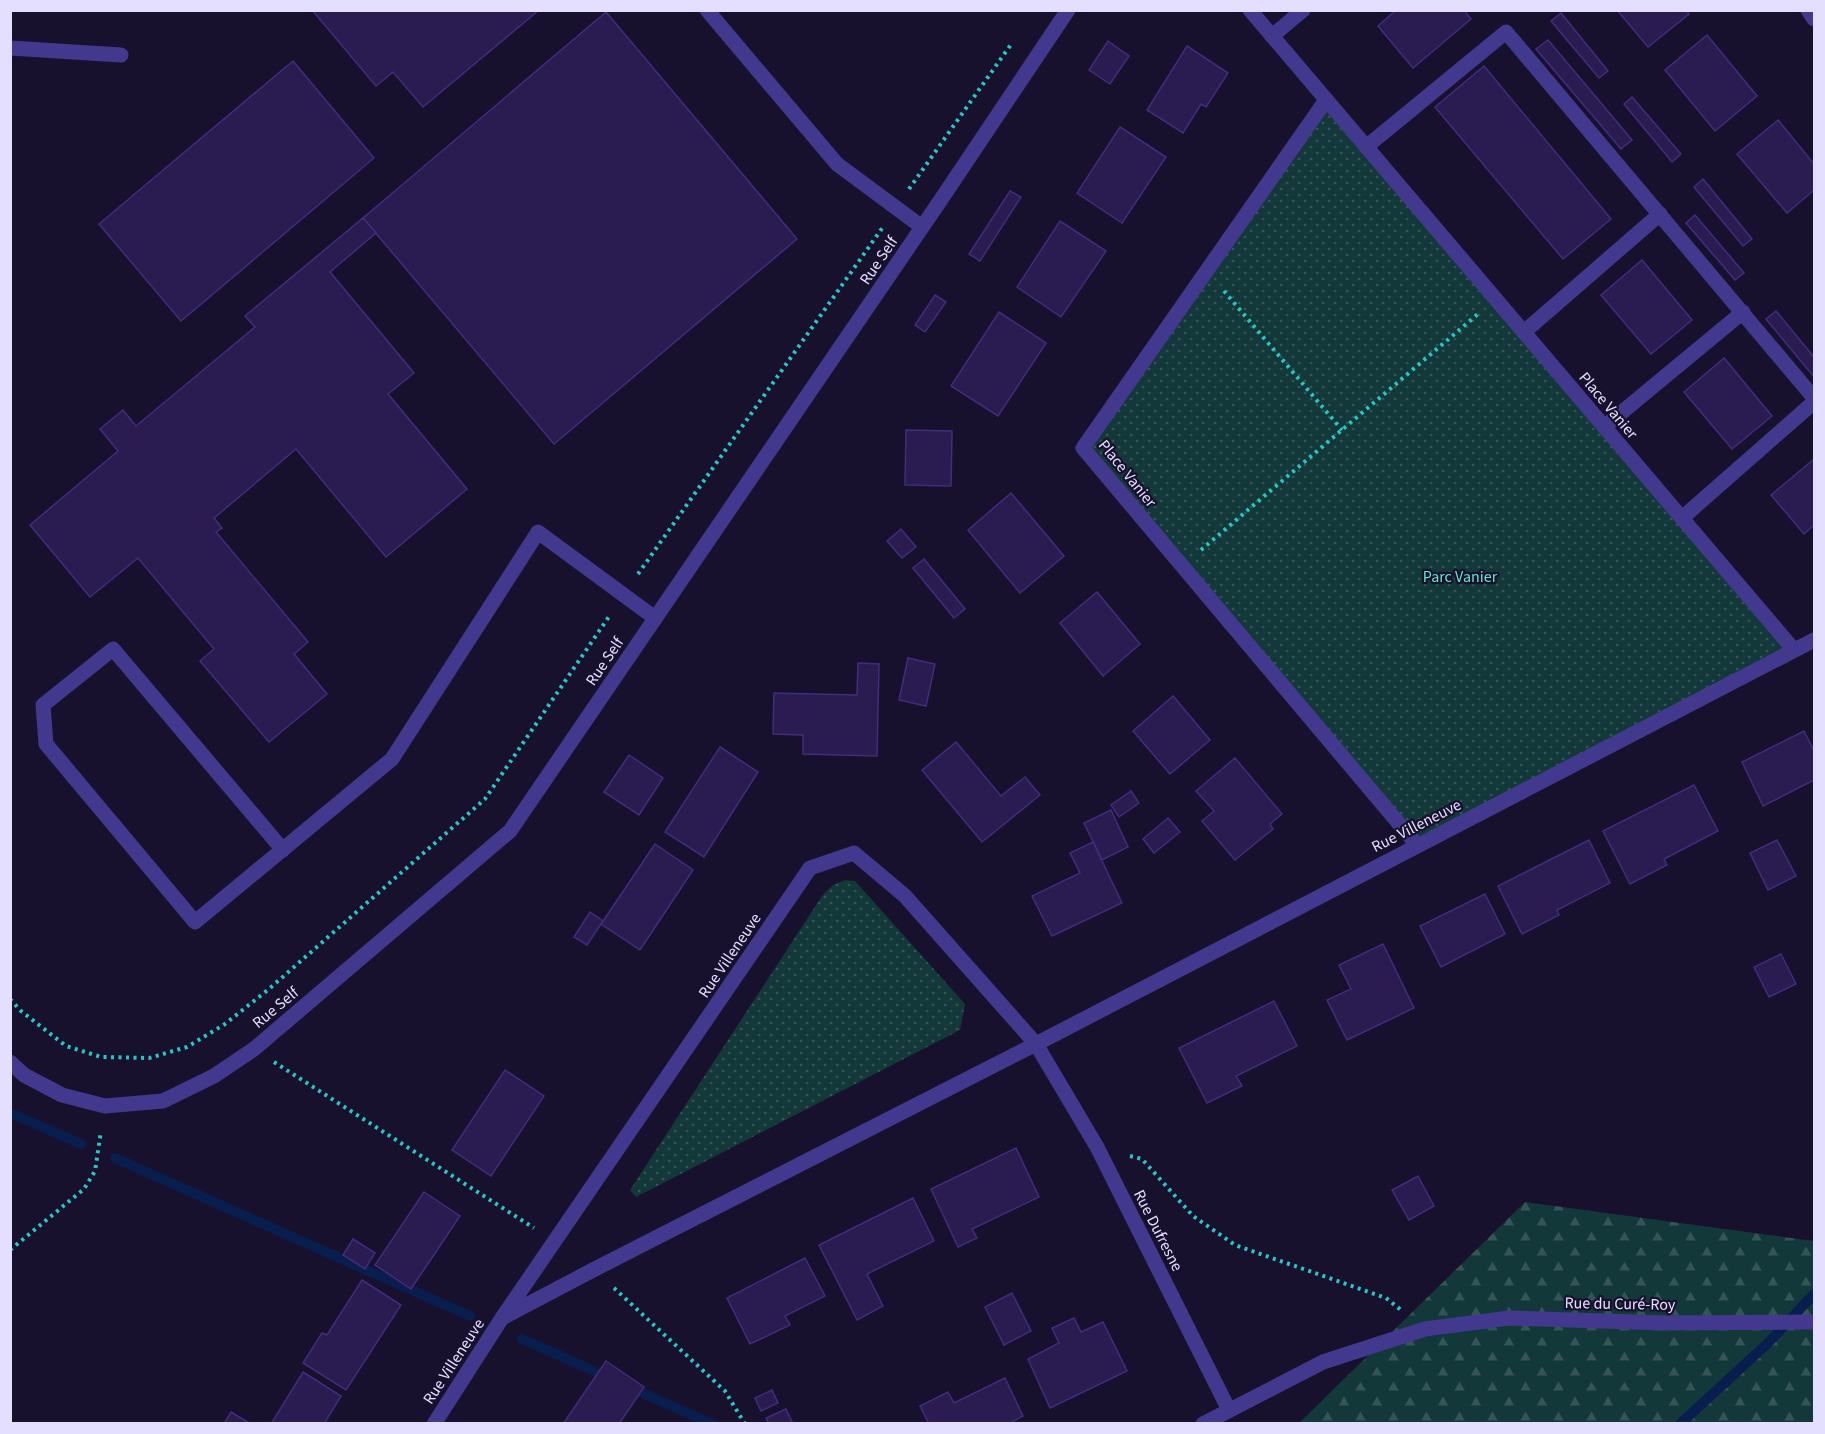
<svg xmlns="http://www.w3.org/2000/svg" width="1825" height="1434" font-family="'Source Sans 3',sans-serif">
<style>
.grass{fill:url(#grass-dots)}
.forest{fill:url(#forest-firs)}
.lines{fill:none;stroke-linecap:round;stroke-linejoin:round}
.stream{stroke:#081e4f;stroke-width:10}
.building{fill:#2a1b50;stroke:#422c7d;stroke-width:1.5}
.path{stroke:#2ac6c6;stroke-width:4;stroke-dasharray:3 4.5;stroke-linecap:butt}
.service{stroke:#42398f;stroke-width:15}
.minor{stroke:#42398f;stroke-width:15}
.labels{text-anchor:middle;stroke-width:4.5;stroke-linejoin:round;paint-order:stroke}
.street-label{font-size:16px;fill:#e4deff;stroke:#18112e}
.park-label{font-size:16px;fill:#62e7ce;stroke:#18112e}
</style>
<defs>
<pattern id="grass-dots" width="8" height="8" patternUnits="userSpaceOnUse" patternTransform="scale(1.5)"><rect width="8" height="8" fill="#133839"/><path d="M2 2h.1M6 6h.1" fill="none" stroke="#355457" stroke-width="1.8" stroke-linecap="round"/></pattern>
<pattern id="forest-firs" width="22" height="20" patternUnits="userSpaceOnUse" patternTransform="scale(1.5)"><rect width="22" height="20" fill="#133839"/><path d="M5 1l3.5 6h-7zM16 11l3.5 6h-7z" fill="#355457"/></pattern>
</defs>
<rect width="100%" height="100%" fill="#18112e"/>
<g class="grass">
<polygon points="1326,100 1794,650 1417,845 1083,448"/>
<polygon points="845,880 855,881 965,1004 960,1030 636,1197 630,1190 822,896 833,885"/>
</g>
<polygon class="forest" points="1525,1202 1814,1241 1814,1423 1298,1424"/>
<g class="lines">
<g class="stream">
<polyline points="10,1113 81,1144"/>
<polyline points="115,1158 470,1316"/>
<polyline points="522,1339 610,1378"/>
<polyline points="629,1387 712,1424"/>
<polyline points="1680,1424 1768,1343 1814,1294"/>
</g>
</g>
<g class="building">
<polygon points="312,10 539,10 423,107 393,72 376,86"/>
<polygon points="1396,10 1464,10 1471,19 1413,68 1378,26"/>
<polygon points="1617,10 1686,10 1689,14 1648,47"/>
<polygon points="606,12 797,239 554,444 363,218"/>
<polygon points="1561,13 1608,71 1599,78 1551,21"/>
<polygon points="1707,35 1757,96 1715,131 1665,70"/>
<polygon points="1548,40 1632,140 1621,149 1536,49"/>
<polygon points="1108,41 1129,56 1110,84 1089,70"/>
<polygon points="1187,46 1228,73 1206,107 1201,104 1183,133 1147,110"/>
<polygon points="293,61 374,158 181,321 99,224"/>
<polygon points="1484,66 1611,219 1563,259 1435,107"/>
<polygon points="1632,97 1681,154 1672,162 1624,104"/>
<polygon points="1778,120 1814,164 1814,190 1787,213 1737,154"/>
<polygon points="1120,127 1166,157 1122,223 1077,193"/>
<polygon points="1703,179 1752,239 1743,246 1694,187"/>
<polygon points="1010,191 1021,197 980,261 969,254"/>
<polygon points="1695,215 1744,273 1735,280 1686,223"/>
<polygon points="363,218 376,233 330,272 414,373 388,394 467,489 386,557 296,449 214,518 222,528 216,532 308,642 294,654 327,694 269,742 200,661 214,649 138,558 90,597 30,525 118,451 100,429 123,410 136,426 255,327 245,316"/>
<polygon points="1060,221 1106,251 1061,317 1017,287"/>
<polygon points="1642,260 1692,320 1651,354 1601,295"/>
<polygon points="935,295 946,302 925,332 915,325"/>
<polygon points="1776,311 1814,357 1814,377 1766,319"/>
<polygon points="999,312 1046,343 998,416 951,386"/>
<polygon points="1724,358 1772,416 1732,449 1684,392"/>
<polygon points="906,430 952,431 951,486 905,485"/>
<polygon points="1814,459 1814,525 1804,534 1771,495"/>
<polygon points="1011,493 1064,556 1020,593 968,530"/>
<polygon points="901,529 916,547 902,558 887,541"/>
<polygon points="924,559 965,609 954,618 913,568"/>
<polygon points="1097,592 1140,644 1103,676 1060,623"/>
<polygon points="908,658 935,664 926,706 899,700"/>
<polygon points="858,663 879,664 877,756 803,754 803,735 773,734 774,693 857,695"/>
<polygon points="1173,696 1210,740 1170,774 1133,731"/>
<polygon points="1804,731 1814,751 1814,780 1763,806 1742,762"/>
<polygon points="956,742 1001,796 1025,777 1040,795 982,842 922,770"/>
<polygon points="720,747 758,772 704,857 665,832"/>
<polygon points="629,755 663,778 639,815 604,792"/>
<polygon points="1235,758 1282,814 1270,824 1273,829 1235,860 1202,821 1214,811 1196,791"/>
<polygon points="1694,785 1718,831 1664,859 1667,865 1630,884 1603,831"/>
<polygon points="1131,791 1139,803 1119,817 1111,805"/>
<polygon points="1111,810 1128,847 1102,860 1084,823"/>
<polygon points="1168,818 1180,832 1154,853 1143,839"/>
<polygon points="1589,840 1610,883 1557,910 1559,915 1522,934 1498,886"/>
<polygon points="1777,840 1796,876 1768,890 1750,853"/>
<polygon points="1093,842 1122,903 1052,936 1032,896 1080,873 1070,853"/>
<polygon points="655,844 693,870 640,950 601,924"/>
<polygon points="1485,894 1505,934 1441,967 1420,926"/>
<polygon points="590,912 603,921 587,945 574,937"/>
<polygon points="1383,944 1414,1008 1347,1040 1327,1000 1351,989 1339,965"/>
<polygon points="1781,954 1796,984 1769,997 1754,967"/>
<polygon points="1274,1001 1297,1046 1236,1076 1242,1086 1207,1103 1179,1048"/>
<polygon points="505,1070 544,1096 491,1176 452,1150"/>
<polygon points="1016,1148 1039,1197 972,1229 977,1238 958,1247 931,1189"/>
<polygon points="1418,1176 1434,1206 1409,1220 1392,1190"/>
<polygon points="424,1192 460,1216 411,1289 375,1265"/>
<polygon points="913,1198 934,1241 867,1274 883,1306 857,1320 819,1245"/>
<polygon points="353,1239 375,1253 365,1269 343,1255"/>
<polygon points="805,1258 825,1296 785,1316 790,1325 750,1344 727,1298"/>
<polygon points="362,1280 401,1305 346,1390 303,1363 322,1333 327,1335"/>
<polygon points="1012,1293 1031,1331 1004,1345 985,1307"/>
<polygon points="1074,1318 1081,1332 1103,1322 1127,1371 1050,1408 1028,1359 1059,1343 1052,1328"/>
<polygon points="606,1361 644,1387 619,1424 563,1424"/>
<polygon points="303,1372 341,1396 324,1424 271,1424"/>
<polygon points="1005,1378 1023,1416 1008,1424 929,1424 920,1406 948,1392 954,1403"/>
<polygon points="772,1390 778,1403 761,1411 755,1398"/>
<polygon points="786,1409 793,1424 769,1424 766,1418"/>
<polygon points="231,1412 251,1424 224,1424"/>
</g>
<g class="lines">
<g class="path">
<polyline points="909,189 1012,43"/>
<polyline points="1224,291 1342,430"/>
<polyline points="1201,550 1478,314"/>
<polyline points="638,574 883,227"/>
<polyline points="10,999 21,1011 66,1046 101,1057 149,1058 187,1047 225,1024 269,989 485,799 610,615"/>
<polyline points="274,1062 534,1228"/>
<polyline points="1130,1156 1142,1159 1193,1216 1235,1245 1386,1298 1401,1310"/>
<polyline points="10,1250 84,1189 95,1171 101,1131"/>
<polyline points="614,1288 725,1391 745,1424"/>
</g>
<g class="service">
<polyline points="707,10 837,164 922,227"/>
<polyline points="1272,36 1303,10"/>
<polyline points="10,48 121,55"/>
<polyline points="1366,147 1506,32 1814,398"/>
<polyline points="1524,332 1660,214"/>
<polyline points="1604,427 1743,312"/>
<polyline points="1682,518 1814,402"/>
<polyline points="283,850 113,649 43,705 46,744 195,922 392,759 538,532 655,618"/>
</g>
<g class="minor">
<polyline points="1250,10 1794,650"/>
<polyline points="1808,10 1814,19"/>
<polyline points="1326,100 1083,448 1417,845"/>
<polyline points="10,1062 24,1075 62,1095 105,1106 163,1101 214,1076 254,1049 510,831 940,201 1068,10"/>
<polyline points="504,1315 810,868 854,853 905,896 1036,1044 1097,1147 1229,1410"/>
<polyline points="434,1424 502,1318 591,1271 1036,1044 1814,640"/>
<polyline points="1203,1424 1323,1362 1425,1329 1509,1318 1665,1323 1814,1322"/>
</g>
</g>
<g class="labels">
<g class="street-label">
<text transform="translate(878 260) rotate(-56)" y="6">Rue Self</text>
<text transform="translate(1609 405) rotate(50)" y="6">Place Vanier</text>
<text transform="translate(1128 473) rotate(51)" y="6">Place Vanier</text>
<text transform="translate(604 661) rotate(-56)" y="6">Rue Self</text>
<text transform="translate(1416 825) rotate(-27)" y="6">Rue Villeneuve</text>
<text transform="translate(729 955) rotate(-56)" y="6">Rue Villeneuve</text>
<text transform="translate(275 1007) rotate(-40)" y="6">Rue Self</text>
<text transform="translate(1159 1230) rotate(63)" y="6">Rue Dufresne</text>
<text transform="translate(1620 1303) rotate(1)" y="6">Rue du Curé-Roy</text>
<text transform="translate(453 1361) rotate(-57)" y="6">Rue Villeneuve</text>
</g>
<g class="park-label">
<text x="1460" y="582">Parc Vanier</text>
</g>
</g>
<rect width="1825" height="1434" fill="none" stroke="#e4deff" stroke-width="24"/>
</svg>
